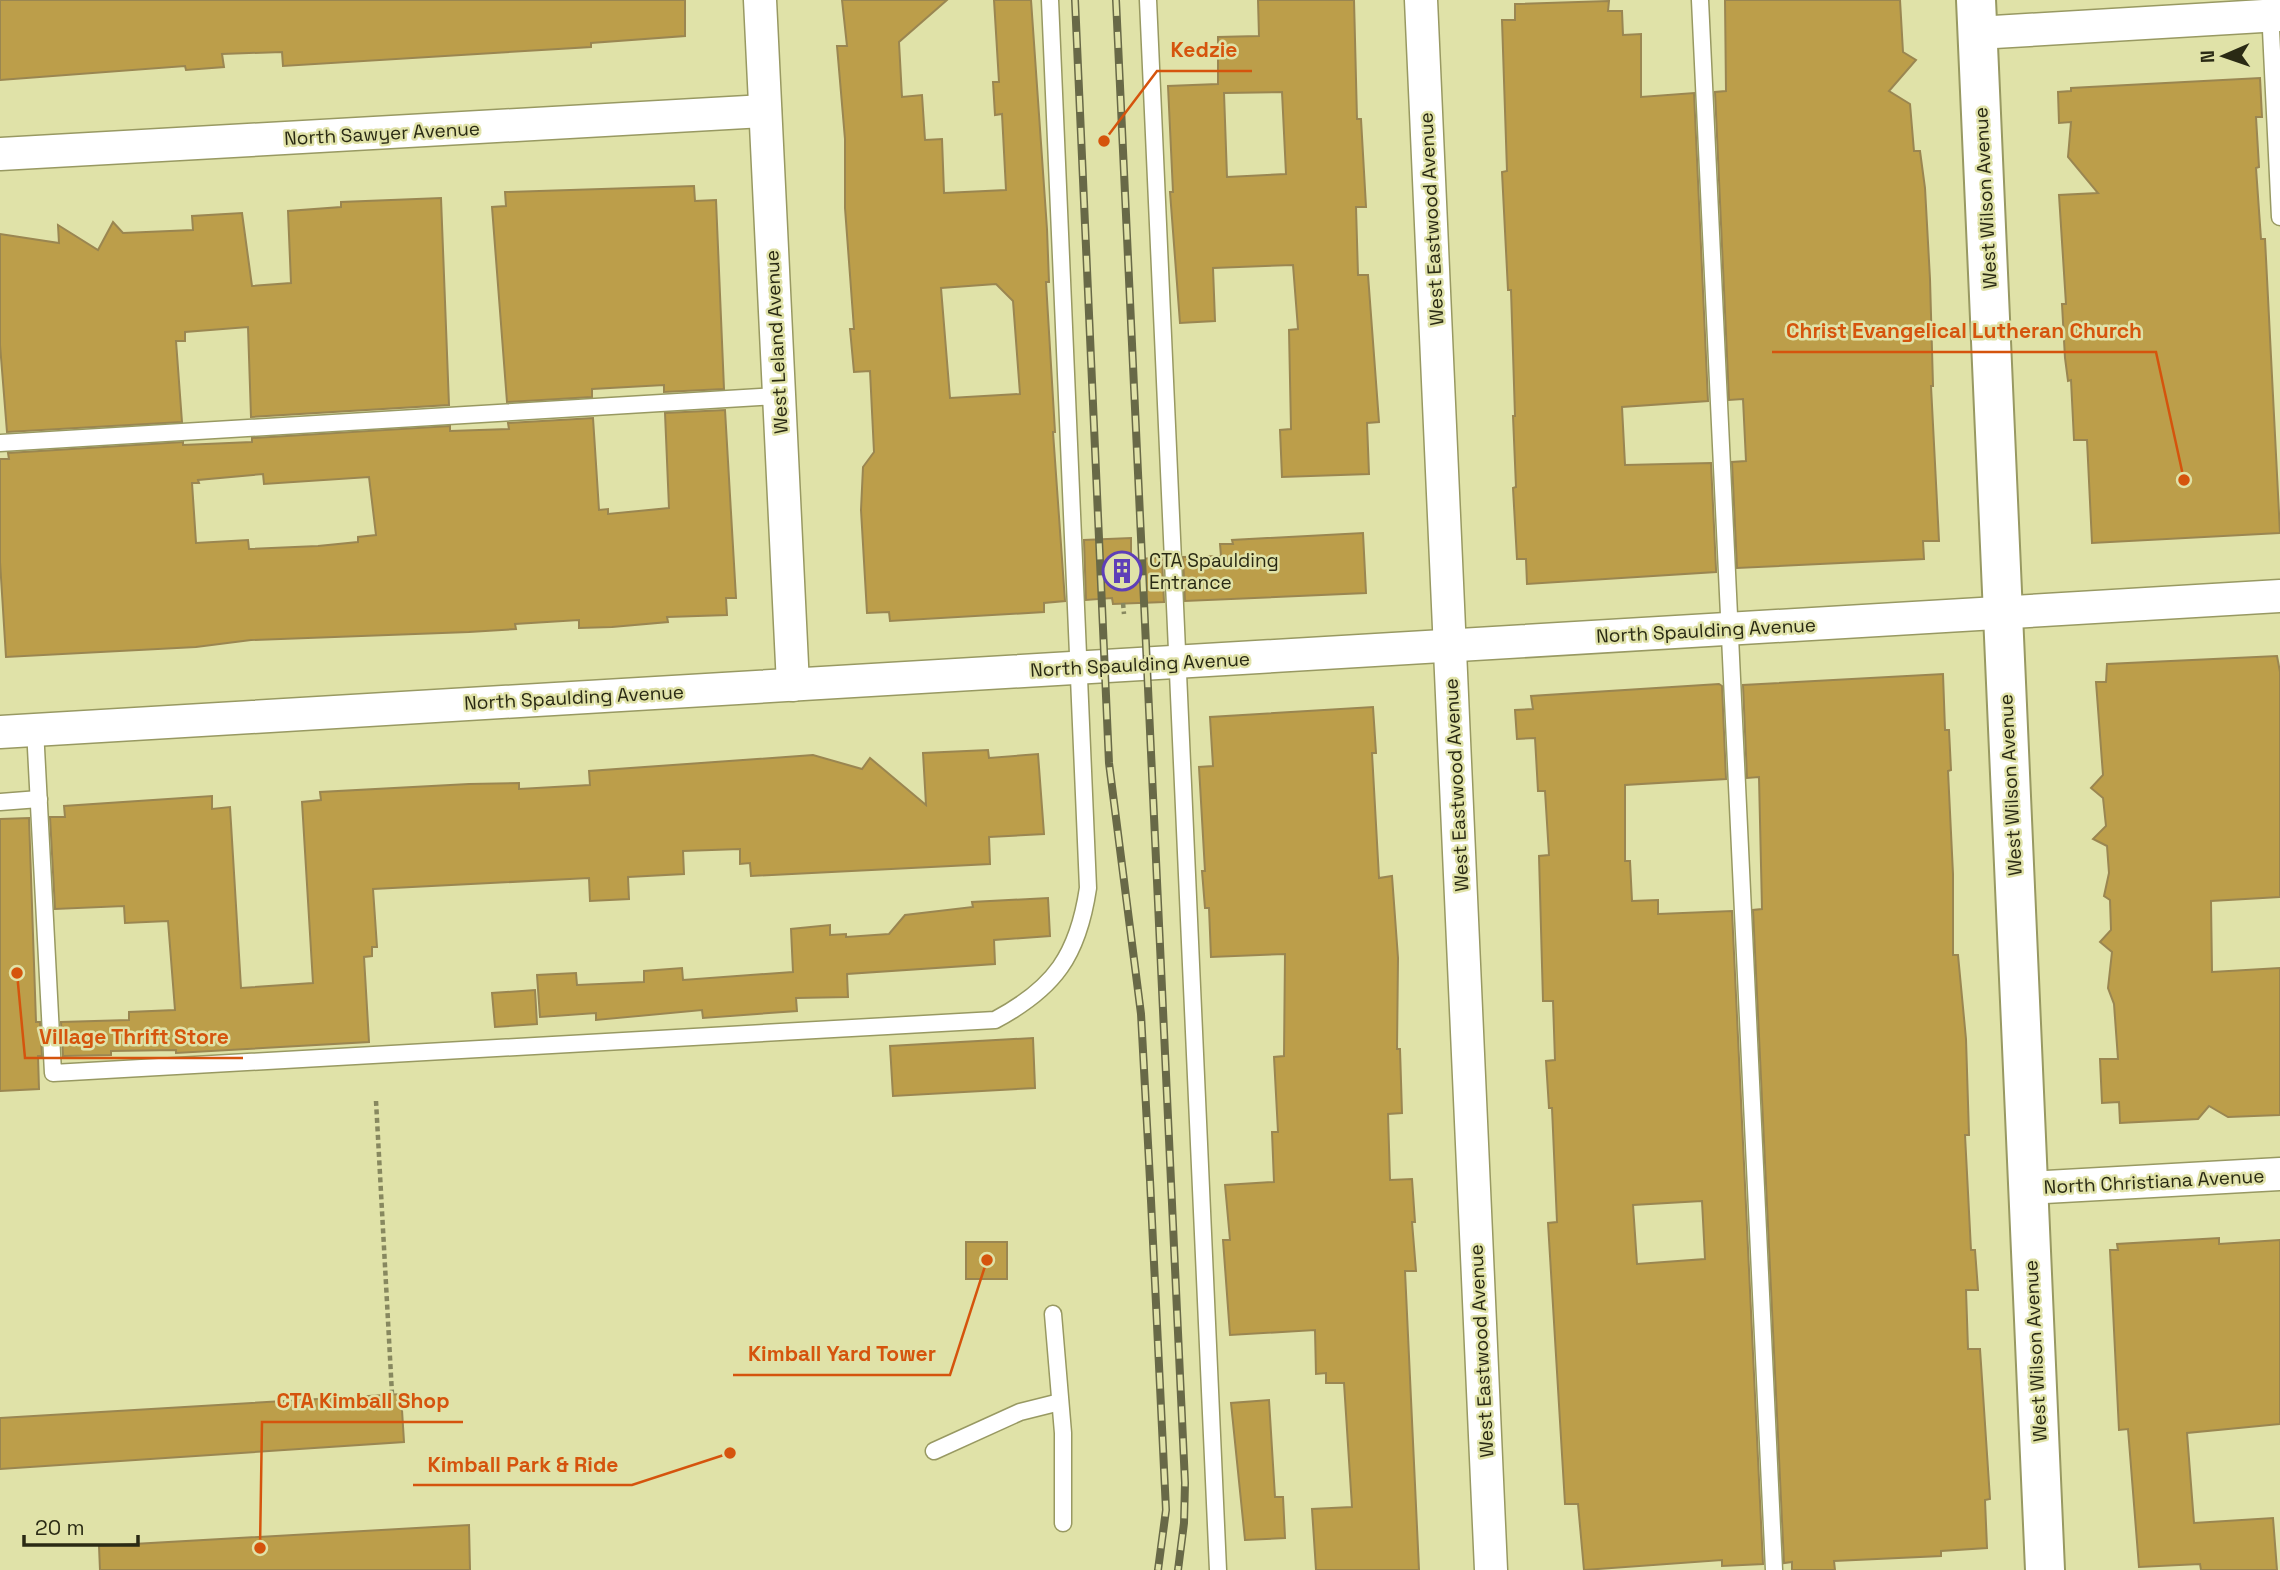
<svg xmlns="http://www.w3.org/2000/svg" width="2280" height="1570" font-family="'Space Grotesk',sans-serif">
<style>
.building{fill:#bc9e4a;stroke:#9a8651;stroke-width:2;fill-rule:evenodd}
.lines{fill:none;stroke-linecap:round;stroke-linejoin:round}
.service-casing{stroke:#989962;stroke-width:19}
.minor-casing{stroke:#989962;stroke-width:35}
.tertiary-casing{stroke:#989962;stroke-width:42}
.path{stroke:#87885f;stroke-width:4.5;stroke-dasharray:5 3.5;stroke-linecap:butt}
.service{stroke:#fff;stroke-width:16}
.minor{stroke:#fff;stroke-width:32}
.tertiary{stroke:#fff;stroke-width:38}
.rail-casing{stroke:#686947;stroke-width:8}
.rail{stroke:#e0e2a8;stroke-width:5;stroke-dasharray:16;stroke-linecap:butt}
.labels{text-anchor:middle;stroke-width:5;stroke-linejoin:round;paint-order:stroke}
.street-label{font-size:19px;fill:#2a2a14;stroke:#e0e2a8}
.poi-label{font-size:19px;fill:#2a2a14;stroke:#e0e2a8;text-anchor:start}
.leader{fill:none;stroke:#d5540d;stroke-width:2.5}
.callout-dot{fill:#d5540d;stroke:#e0e2a8;stroke-width:2.5}
.callout-label{font-size:21px;text-anchor:middle;font-weight:bold;fill:#d5540d;stroke:#e0e2a8;stroke-width:5;stroke-linejoin:round;paint-order:stroke}
</style>
<rect width="100%" height="100%" fill="#e0e2a8"/>
<g class="building">
<polygon points="0,0 685,0 685,36 591,43 591,47 283,66 282,52 222,54 224,67 186,70 185,66 0,80"/>
<path d="M842,0H947L899,42L902,97L922,95L925,140L942,139L944,193L1006,190L1002,114L995,115L993,82H999L994,0H1031L1047,229L1049,282H1046L1055,432H1053L1065,601L1044,603V612L890,621L889,612L867,613L861,510L863,467L874,452L870,371L854,372L850,329H854L845,208V139L837,46H847ZM996,284L1013,301L1020,394L950,398L941,288Z"/>
<path d="M1258,0H1354L1357,119H1361L1366,207H1356L1358,275H1368L1379,422L1367,423L1369,474L1282,477L1280,430L1291,429L1289,330L1298,329L1293,265L1213,268L1215,321L1180,323L1170,192H1173L1168,86L1218,84V37L1259,36ZM1282,92L1286,174L1227,177L1224,93Z"/>
<polygon points="1725,0 1900,0 1903,52 1916,60 1889,91 1910,104 1914,151 1920,151 1925,188 1930,279 1933,386 1931,386 1939,541 1923,541 1924,559 1737,568 1732,462 1746,461 1743,399 1729,400 1715,92 1726,91"/>
<polygon points="1609,1 1608,11 1622,11 1623,35 1641,34 1641,97 1694,93 1708,401 1622,407 1625,465 1711,463 1716,569 1716,572 1527,584 1526,559 1517,559 1513,488 1516,487 1513,416 1515,416 1511,290 1508,290 1502,172 1507,171 1502,20 1515,20 1515,4"/>
<polygon points="2260,78 2262,117 2256,117 2259,167 2256,168 2261,239 2265,239 2280,533 2092,543 2087,440 2074,440 2071,380 2068,381 2065,358 2062,304 2066,304 2059,195 2098,193 2068,157 2071,122 2059,123 2058,92 2071,91 2071,88"/>
<polygon points="694,186 695,201 716,200 724,389 664,392 664,385 592,389 592,397 507,402 492,207 506,206 505,192"/>
<polygon points="441,198 449,405 251,417 248,327 185,332 185,341 176,341 182,422 7,432 0,345 0,234 59,243 58,225 98,250 113,222 123,233 193,230 192,216 242,213 252,286 291,283 288,211 341,207 341,202"/>
<path d="M725,410L736,598H726L727,615L667,617L668,622L612,627L579,628V620L515,624L516,629L469,632L251,640L196,647L6,657L0,562V459H9L8,453L183,442V445L252,442V438L450,426V431L509,429L508,423L593,418L599,510L608,509V514L669,508L665,413ZM263,474L264,484L369,477L376,535L358,537V542L318,546L249,549L248,540L196,543L192,483H199L198,480Z"/>
<polygon points="1363,533 1366,593 1185,601 1183,557 1221,556 1220,544 1233,544 1232,540"/>
<polygon points="1131,538 1131,559 1162,558 1164,602 1113,604 1112,598 1086,600 1084,540"/>
<polygon points="2277,656 2280,672 2280,897 2211,901 2212,972 2280,968 2280,1115 2228,1117 2209,1106 2198,1119 2120,1123 2119,1102 2102,1103 2100,1059 2118,1059 2114,1004 2108,988 2112,952 2100,942 2111,930 2110,900 2104,896 2109,873 2107,846 2093,839 2106,826 2103,798 2091,788 2103,775 2096,682 2106,682 2107,664"/>
<polygon points="1943,674 1945,730 1949,730 1951,770 1948,771 1953,874 1953,955 1958,955 1966,1039 1969,1135 1965,1135 1971,1250 1975,1250 1978,1290 1966,1290 1968,1349 1980,1349 1990,1499 1985,1500 1987,1548 1941,1551 1941,1556 1834,1561 1835,1570 1792,1570 1792,1562 1784,1563 1753,910 1762,909 1759,777 1747,778 1743,685"/>
<path d="M1719,684L1722,686L1726,779L1625,785V861H1630L1632,901L1658,900V914L1732,911L1763,1564L1722,1566V1560L1584,1570L1578,1504H1565L1548,1223L1557,1222L1552,1108H1549L1546,1061L1555,1060L1553,1001H1543L1539,856L1549,855L1545,791H1538L1535,738L1517,739L1515,710L1533,709L1531,696ZM1702,1201L1705,1259L1637,1264L1633,1205Z"/>
<polygon points="1373,707 1376,753 1372,753 1379,878 1392,876 1398,958 1397,1049 1400,1049 1402,1113 1388,1114 1390,1180 1412,1179 1415,1222 1412,1222 1416,1271 1405,1271 1419,1570 1316,1570 1312,1509 1352,1507 1344,1383 1326,1383 1326,1373 1316,1374 1315,1330 1230,1335 1223,1240 1230,1240 1225,1185 1274,1182 1272,1132 1278,1132 1274,1057 1284,1056 1285,954 1211,957 1209,908 1205,908 1202,871 1205,871 1199,767 1213,766 1210,717"/>
<polygon points="988,750 989,758 1038,754 1044,834 989,837 990,864 751,876 750,863 740,864 740,849 683,851 684,874 628,877 629,899 590,901 589,878 373,889 377,947 372,947 372,956 364,957 369,1042 176,1053 176,1050 111,1051 111,1055 63,1056 61,1022 129,1020 129,1012 175,1010 168,921 125,923 124,906 55,909 50,817 65,817 64,806 212,796 212,809 230,807 241,988 313,983 302,802 321,800 320,792 469,784 519,783 519,789 590,785 589,771 813,755 862,769 870,758 926,805 923,753"/>
<polygon points="29,818 36,1022 40,1022 42,1056 38,1056 39,1089 0,1091 0,819"/>
<polygon points="1048,898 1050,936 994,940 995,964 847,974 848,997 796,998 797,1011 703,1018 702,1010 596,1020 596,1013 540,1017 537,975 576,973 577,985 644,982 644,971 682,968 683,980 793,972 791,929 830,925 830,935 846,934 846,937 889,934 905,915 973,907 972,902"/>
<polygon points="535,990 537,1024 495,1027 492,993"/>
<polygon points="1033,1038 1035,1088 893,1096 890,1046"/>
<polygon points="2219,1238 2219,1244 2280,1240 2280,1424 2187,1433 2194,1523 2273,1518 2277,1570 2201,1570 2200,1564 2139,1567 2128,1429 2119,1430 2110,1250 2118,1250 2117,1244"/>
<rect x="966" y="1242" width="41" height="37"/>
<polygon points="401,1394 404,1442 0,1469 0,1418"/>
<polygon points="1269,1400 1275,1497 1283,1497 1285,1538 1245,1540 1231,1403"/>
<polygon points="469,1525 470,1570 100,1570 99,1546"/>
</g>
<g class="lines">
<defs>
<g id="service">
<polyline points="1148,0 1218,1570"/>
<polyline points="1700,0 1774,1570"/>
<polyline points="2270,9 2280,217"/>
<polyline points="0,443 778,396"/>
<path d="M35,729L53,1073L995,1020C1055,988 1078,955 1088,888L1050,0"/>
<polyline points="0,802 39,799"/>
<polyline points="1053,1314 1063,1433 1063,1523"/>
<polyline points="934,1451 1020,1412 1060,1402"/>
</g>
<g id="minor">
<polyline points="760,0 793,685"/>
<polyline points="1421,0 1491,1570"/>
<polyline points="1977,33 2280,15"/>
<polyline points="0,154 765,111"/>
<polyline points="0,732 2280,596"/>
<polyline points="2028,1188 2280,1174"/>
</g>
<polyline id="tertiary" points="1976,0 2045,1570"/>
</defs>
<use href="#service" class="service-casing"/>
<use href="#minor" class="minor-casing"/>
<use href="#tertiary" class="tertiary-casing"/>
<g class="path">
<polyline points="1123,603 1124,614"/>
<polyline points="376,1101 392,1394"/>
</g>
<use href="#service" class="service"/>
<use href="#minor" class="minor"/>
<use href="#tertiary" class="tertiary"/>
<defs>
<g id="rail">
<polyline points="1075,0 1109,763 1141,1014 1150,1180 1166,1510 1158,1570"/>
<polyline points="1116,0 1185,1483 1184,1523 1178,1570"/>
</g>
</defs>
<use href="#rail" class="rail-casing"/>
<use href="#rail" class="rail"/>
</g>
<defs>
<symbol id="building-ring" viewBox="-11 -11 22 22"><circle r="9.5" fill="#e0e2a8" stroke="#5e3fb8" stroke-width="1.5"/><path d="M-4-6H4V6H1V3H-1V6H-4ZM-2.5-4.3h1.7v1.8h-1.7ZM.8-4.3h1.7v1.8H.8ZM-2.5-1h1.7V.8h-1.7ZM.8-1h1.7V.8H.8Z" fill="#5e3fb8"/></symbol>
</defs>
<g fill-rule="evenodd">
<use href="#building-ring" x="1100" y="549" width="44" height="44"/>
</g>
<g class="labels">
<g class="street-label">
<text transform="translate(382 133) rotate(-3)" y="7">North Sawyer Avenue</text>
<text transform="translate(1985 198) rotate(-93)" y="7">West Wilson Avenue</text>
<text transform="translate(1431 219) rotate(-93)" y="7">West Eastwood Avenue</text>
<text transform="translate(776 342) rotate(-93)" y="7">West Leland Avenue</text>
<text transform="translate(1706 630) rotate(-3)" y="7">North Spaulding Avenue</text>
<text transform="translate(1140 664) rotate(-3)" y="7">North Spaulding Avenue</text>
<text transform="translate(574 697) rotate(-3)" y="7">North Spaulding Avenue</text>
<text transform="translate(1456 785) rotate(-93)" y="7">West Eastwood Avenue</text>
<text transform="translate(2010 785) rotate(-93)" y="7">West Wilson Avenue</text>
<text transform="translate(2154 1181) rotate(-3)" y="7">North Christiana Avenue</text>
<text transform="translate(1481 1351) rotate(-93)" y="7">West Eastwood Avenue</text>
<text transform="translate(2035 1351) rotate(-93)" y="7">West Wilson Avenue</text>
</g>
<g class="poi-label">
<text x="1149" y="567">CTA Spaulding<tspan x="1149" dy="22">Entrance</tspan></text>
</g>
</g>
<path class="leader" d="M1104 141L1157 71H1252M2184 480L2156 352H1772M17 973L25 1058H243M987 1260L950 1375H733M260 1548L262 1422H463M730 1453L632 1485H413"/>
<g class="callout-dot">
<circle cx="1104" cy="141" r="7"/>
<circle cx="2184" cy="480" r="7"/>
<circle cx="17" cy="973" r="7"/>
<circle cx="987" cy="1260" r="7"/>
<circle cx="260" cy="1548" r="7"/>
<circle cx="730" cy="1453" r="7"/>
</g>
<g class="callout-label">
<text x="1204" y="57">Kedzie</text>
<text x="1964" y="338">Christ Evangelical Lutheran Church</text>
<text x="134" y="1044">Village Thrift Store</text>
<text x="842" y="1361">Kimball Yard Tower</text>
<text x="363" y="1408">CTA Kimball Shop</text>
<text x="523" y="1472">Kimball Park &amp; Ride</text>
</g>
<g transform="translate(2224 56) rotate(268)" stroke="#e0e2a8" stroke-width="5" paint-order="stroke">
<path d="M0-5L12 26L0 18L-12 26Z" fill="#2a2a14"/>
<text y="-10" font-size="19" font-weight="bold" text-anchor="middle" fill="#2a2a14">N</text>
</g>
<path d="M24 1535v10h114v-10" fill="none" stroke="#2a2a14" stroke-width="3.5"/>
<text x="35" y="1535" font-size="21" fill="#2a2a14" stroke="#e0e2a8" stroke-width="5" paint-order="stroke">20 m</text>
</svg>
